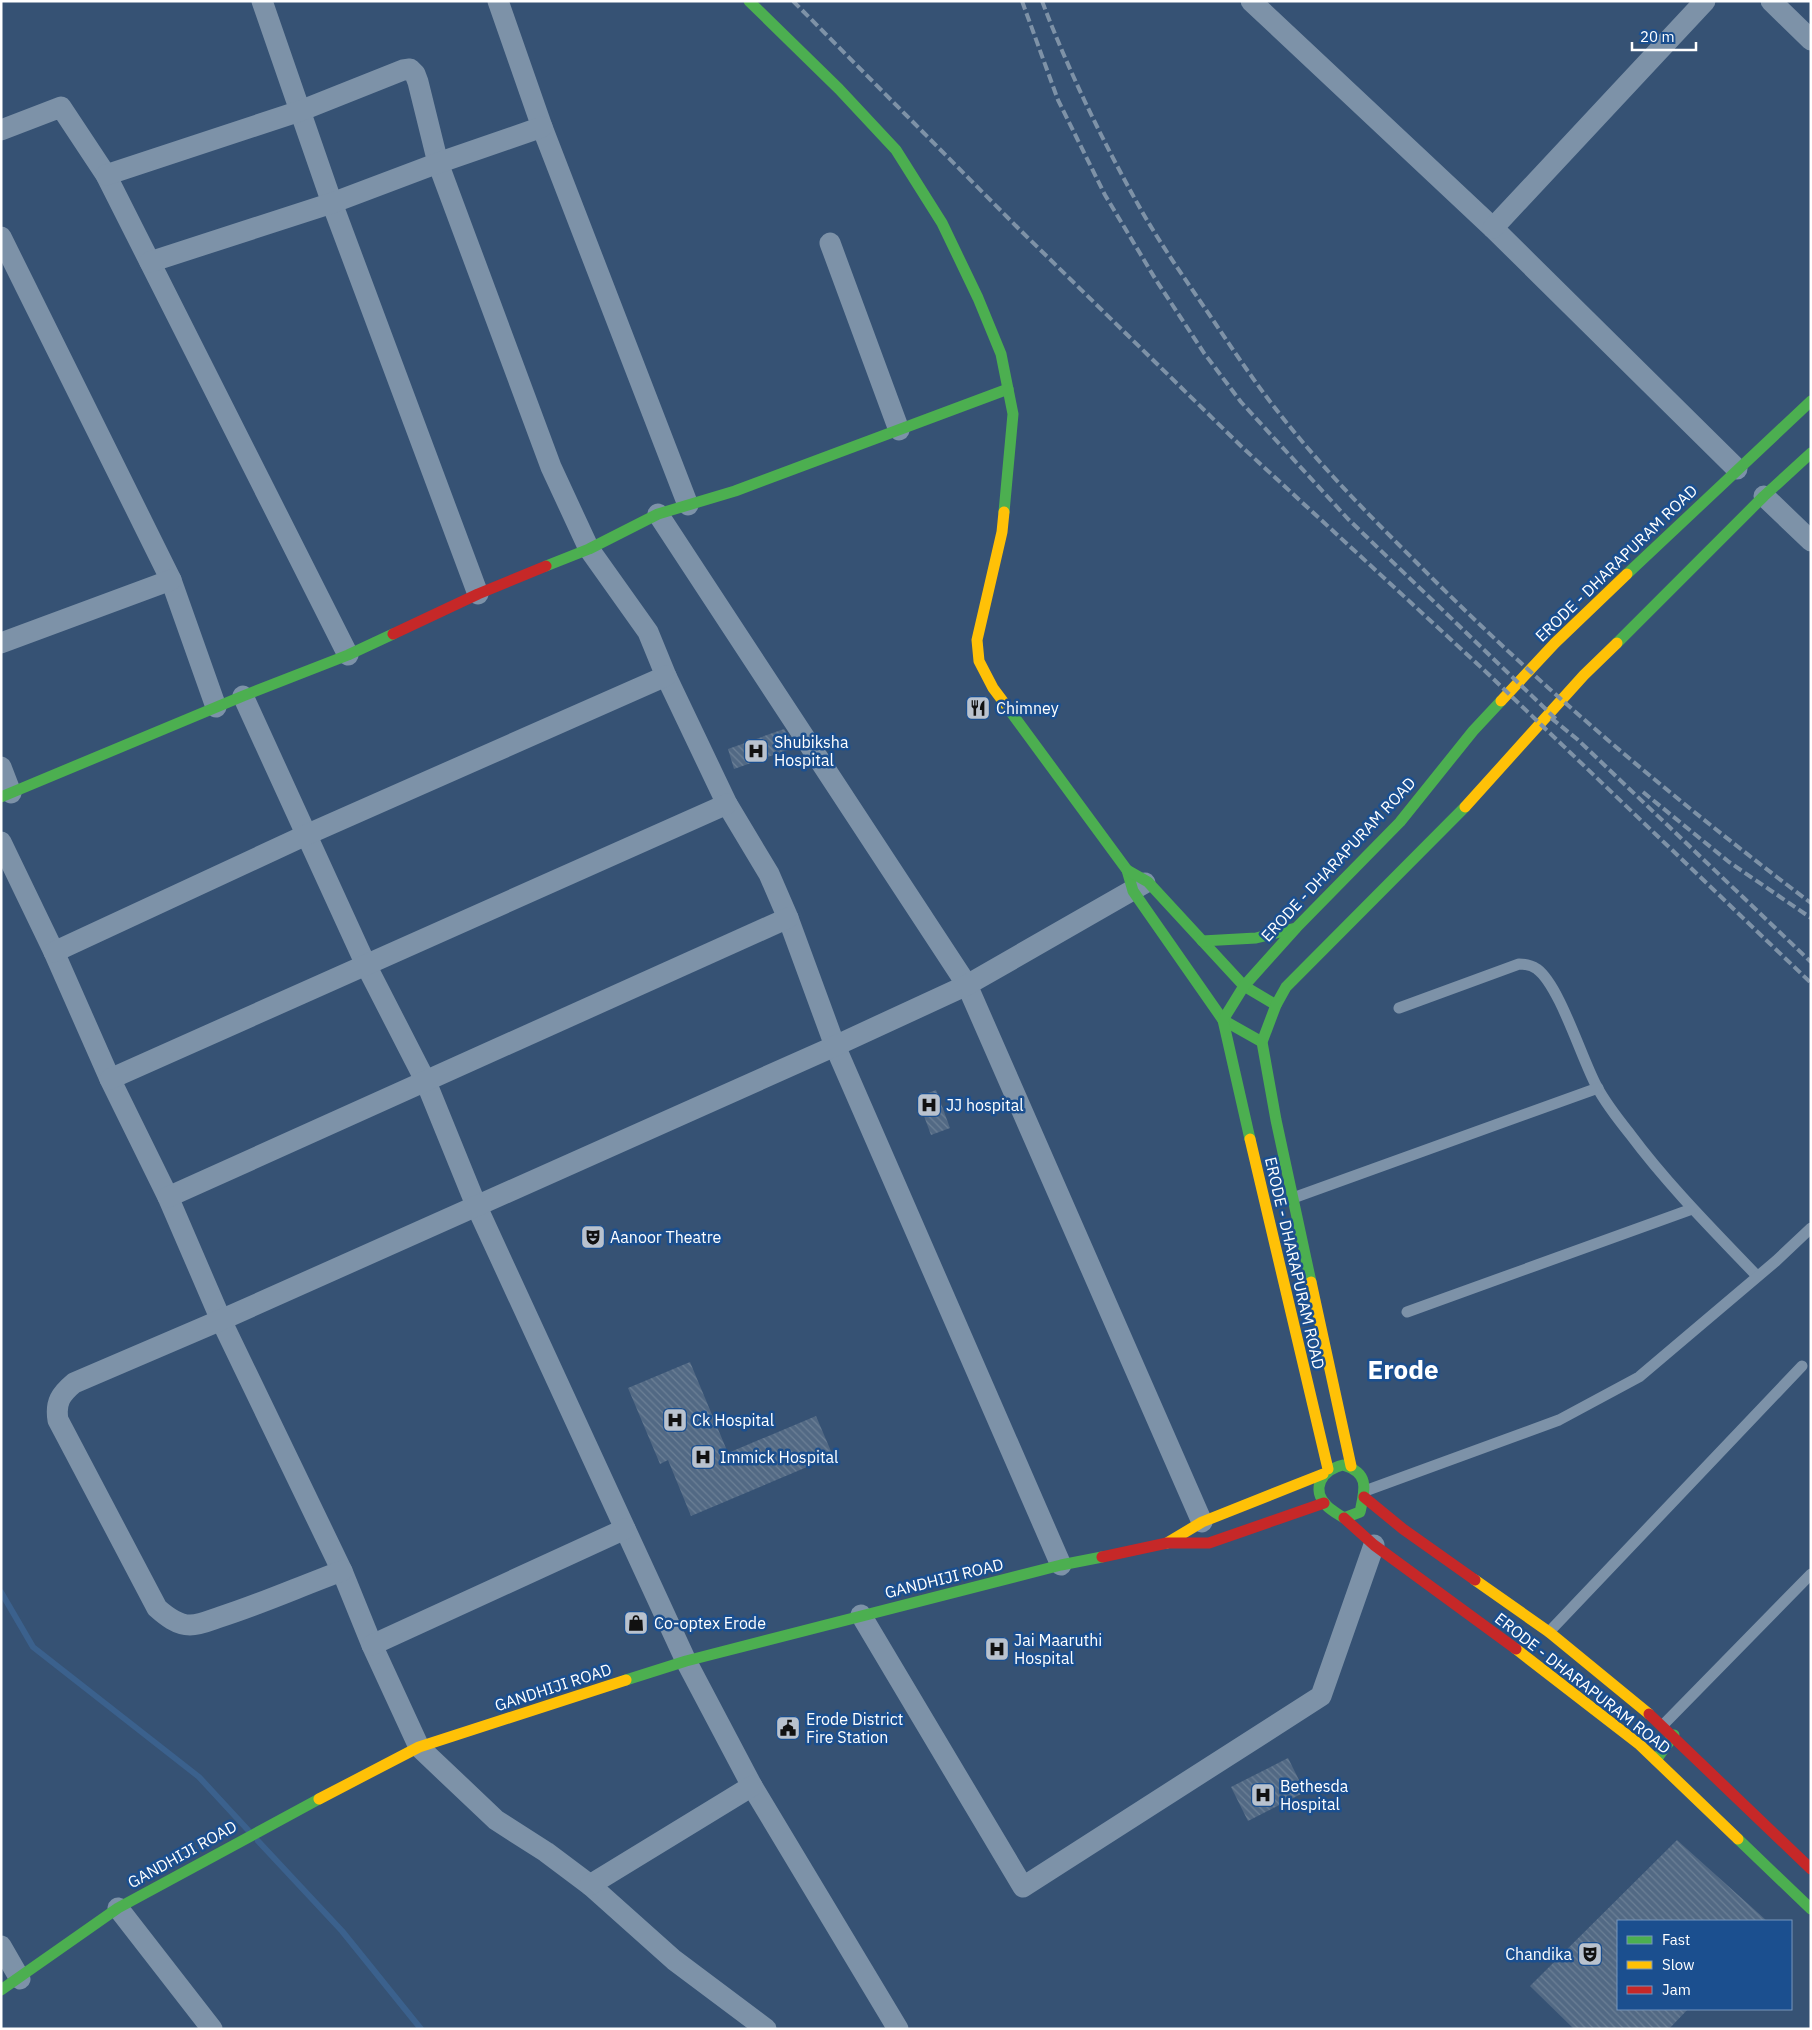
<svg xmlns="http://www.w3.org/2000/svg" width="1812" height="2030" font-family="'IBM Plex Sans',sans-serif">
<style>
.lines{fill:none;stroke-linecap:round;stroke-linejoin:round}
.stream{stroke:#3b618d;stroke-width:6}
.building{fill:url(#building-back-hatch)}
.lane{stroke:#7d92a8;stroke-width:11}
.street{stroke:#7d92a8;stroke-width:21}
.fast{stroke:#4caf50;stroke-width:11}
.slow{stroke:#ffc107;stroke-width:11}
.jam{stroke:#c62828;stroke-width:11}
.rail{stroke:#7e92a7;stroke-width:4;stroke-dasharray:9 4;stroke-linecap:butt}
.labels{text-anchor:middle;stroke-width:5;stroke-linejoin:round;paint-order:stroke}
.street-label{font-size:16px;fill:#fff;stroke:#1b4f8f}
.poi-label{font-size:16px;fill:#fff;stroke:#1b4f8f;text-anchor:start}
.town-label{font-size:26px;font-weight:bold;fill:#fff;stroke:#1b4f8f}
</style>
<defs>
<pattern id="building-back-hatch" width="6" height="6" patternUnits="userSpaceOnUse" patternTransform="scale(1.25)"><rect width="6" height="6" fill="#526984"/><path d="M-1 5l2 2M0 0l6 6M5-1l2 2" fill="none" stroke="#6c8096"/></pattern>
</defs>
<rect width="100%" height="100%" fill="#365274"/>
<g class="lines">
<g class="stream">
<polyline points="1,1592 33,1647 199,1777 248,1830"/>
<polyline points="258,1841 342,1931 421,2029"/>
</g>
</g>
<g class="building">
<polygon points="784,729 796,747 734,769 728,749"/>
<polygon points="936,1090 950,1128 931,1135 917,1097"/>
<polygon points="690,1362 728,1453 816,1416 833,1456 691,1516 668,1460 660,1464 628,1388"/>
<polygon points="1288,1758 1305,1792 1248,1821 1231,1787"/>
<polygon points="1677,1840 1767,1921 1618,1921 1618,2009 1688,2009 1669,2029 1574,2029 1530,1986"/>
</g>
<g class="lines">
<g class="lane">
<path d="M1399,1008L1519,964C1525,964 1531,965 1537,969C1560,986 1582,1060 1597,1087C1606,1104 1618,1119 1630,1134C1668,1185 1713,1230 1757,1276"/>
<polyline points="1293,1198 1598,1088"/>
<polyline points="1407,1312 1692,1209"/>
<polyline points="1365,1491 1559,1420 1639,1377 1776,1261 1811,1228"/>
<polyline points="1549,1632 1802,1366"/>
<polyline points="1663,1725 1811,1574"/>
</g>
<g class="street">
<polyline points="262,1 332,203 478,594"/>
<polyline points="498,1 542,127 688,505"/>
<polyline points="1251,1 1493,228 1737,469"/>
<polyline points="1771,1 1811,40"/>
<polyline points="1,130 61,107 106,175 348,655"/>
<polyline points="106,175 300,111 403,70 410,69 415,74 418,82 438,163 551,467 589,549 648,632 666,676 727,804 769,874 788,918 835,1046 1061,1565"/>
<polyline points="1493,228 1705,1"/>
<polyline points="1,237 171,580 216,707"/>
<polyline points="830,243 899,430"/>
<polyline points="150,262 332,203 438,163 542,127"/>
<polyline points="1764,496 1811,541"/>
<polyline points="658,514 967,985 1202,1522"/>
<polyline points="1,643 171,580"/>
<polyline points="243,696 366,965 426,1082 476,1205 686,1661 752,1786 898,2029"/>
<polyline points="1,767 11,793"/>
<polyline points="1,842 54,952 110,1079 168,1197 221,1320 342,1571 372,1645 419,1747 496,1820 546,1852 590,1885 674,1960 766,2029"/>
<polyline points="54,952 306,835 666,676"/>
<polyline points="110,1079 727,804"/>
<polyline points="168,1197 788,918"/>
<path d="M342,1571C301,1586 261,1604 220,1617C211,1620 200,1625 190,1625C177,1625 166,1616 157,1608L58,1420C55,1402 61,1394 74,1383L221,1320L835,1046L967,985L1145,883"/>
<polyline points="861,1615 1023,1887 1321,1696 1374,1545"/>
<polyline points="372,1645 625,1529"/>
<polyline points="590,1885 752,1786"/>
<polyline points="118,1908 212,2029"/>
<polyline points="1,1946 20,1979"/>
</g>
<g class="fast">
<polyline points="749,1 839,89 896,150 942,223 978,298 1001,354 1013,414 1004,512"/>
<polyline points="546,566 589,549 658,514 735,491 1008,389"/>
<polyline points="1627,574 1811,401"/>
<polyline points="1617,643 1764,496 1811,453"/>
<polyline points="1005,704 1127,870 1133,891 1223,1020 1262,1042"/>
<polyline points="1,797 243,696 348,655 393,634"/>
<polyline points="1127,870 1148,882 1244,986 1276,1005"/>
<polyline points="1202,941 1256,938 1296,928"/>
<polyline points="1250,1139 1223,1020 1244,986 1296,928 1400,822 1473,731 1501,701"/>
<polyline points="1311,1282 1276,1120 1262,1042 1276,1005 1286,987 1465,807"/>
<path d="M1343,1465C1370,1473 1365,1489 1360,1512L1344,1518C1338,1514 1332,1511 1327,1506C1310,1489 1322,1470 1343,1465Z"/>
<polyline points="626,1680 686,1661 1061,1565 1102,1557"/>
<polyline points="1656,1760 1674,1735"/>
<polyline points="1738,1839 1811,1909"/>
<polyline points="1,1990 118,1908 319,1799"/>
</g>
<g class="slow">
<polyline points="1004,512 1002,532 977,640 979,661 993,688 1005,704"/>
<polyline points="1501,701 1555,643 1627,574"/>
<polyline points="1465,807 1584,675 1617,643"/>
<polyline points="1250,1139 1328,1469"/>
<polyline points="1311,1282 1351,1466"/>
<polyline points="1167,1543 1202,1522 1323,1474"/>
<polyline points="1475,1580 1549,1632 1649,1714"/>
<polyline points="1516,1649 1640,1745 1738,1839"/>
<polyline points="319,1799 419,1747 626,1680"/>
</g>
<g class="jam">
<polyline points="393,634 478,594 546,566"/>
<polyline points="1364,1497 1403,1529 1475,1580"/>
<polyline points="1344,1518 1374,1545 1516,1649"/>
<polyline points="1102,1557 1167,1543 1209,1543 1324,1503"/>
<polyline points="1649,1714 1811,1869"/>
</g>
<g class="rail">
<polyline points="793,1 1020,230 1242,447 1485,671 1811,983"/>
<polyline points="1022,1 1058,100 1105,195 1156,280 1204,353 1241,402 1348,519 1558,721"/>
<path d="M1042,1C1069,72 1103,142 1140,208C1162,247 1188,283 1213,320C1234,351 1255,383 1279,413C1321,467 1370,516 1418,564C1540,687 1673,799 1811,903"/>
<polyline points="1551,718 1577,739 1811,962"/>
<polyline points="1643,792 1729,862 1811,918"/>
</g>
</g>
<defs>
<symbol id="restaurant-square" viewBox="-11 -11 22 22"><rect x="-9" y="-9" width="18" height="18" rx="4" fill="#b9c2ce" stroke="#1b4f8f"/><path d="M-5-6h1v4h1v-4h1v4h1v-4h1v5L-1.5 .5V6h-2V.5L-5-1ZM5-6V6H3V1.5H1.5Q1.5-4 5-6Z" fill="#111"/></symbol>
<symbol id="hospital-square" viewBox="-11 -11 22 22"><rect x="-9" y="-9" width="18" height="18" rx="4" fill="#b9c2ce" stroke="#1b4f8f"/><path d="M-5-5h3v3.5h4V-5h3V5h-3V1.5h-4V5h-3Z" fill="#111"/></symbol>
<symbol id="theatre-square" viewBox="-11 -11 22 22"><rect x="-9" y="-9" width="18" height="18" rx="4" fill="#b9c2ce" stroke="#1b4f8f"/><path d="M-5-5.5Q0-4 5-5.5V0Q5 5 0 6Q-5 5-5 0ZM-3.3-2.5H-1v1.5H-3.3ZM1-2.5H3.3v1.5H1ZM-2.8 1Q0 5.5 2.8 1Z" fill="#111"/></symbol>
<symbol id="shop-square" viewBox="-11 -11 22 22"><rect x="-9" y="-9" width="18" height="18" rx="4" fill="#b9c2ce" stroke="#1b4f8f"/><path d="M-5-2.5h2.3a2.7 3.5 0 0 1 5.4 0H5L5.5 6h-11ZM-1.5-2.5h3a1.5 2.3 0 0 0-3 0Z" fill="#111"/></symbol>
<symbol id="civic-square" viewBox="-11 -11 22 22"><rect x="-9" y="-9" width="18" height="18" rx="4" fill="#b9c2ce" stroke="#1b4f8f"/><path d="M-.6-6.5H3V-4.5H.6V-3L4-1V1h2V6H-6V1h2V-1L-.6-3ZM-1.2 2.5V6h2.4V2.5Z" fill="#111"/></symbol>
</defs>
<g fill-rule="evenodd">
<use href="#restaurant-square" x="964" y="694" width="28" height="28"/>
<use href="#hospital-square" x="742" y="737" width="28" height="28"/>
<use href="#hospital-square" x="915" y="1091" width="28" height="28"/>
<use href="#theatre-square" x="579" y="1223" width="28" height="28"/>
<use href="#hospital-square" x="661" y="1406" width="28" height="28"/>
<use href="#hospital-square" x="689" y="1443" width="28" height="28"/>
<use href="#shop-square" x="622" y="1609" width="28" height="28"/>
<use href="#hospital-square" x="983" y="1635" width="28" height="28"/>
<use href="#civic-square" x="774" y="1714" width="28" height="28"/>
<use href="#hospital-square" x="1249" y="1781" width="28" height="28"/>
<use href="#theatre-square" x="1576" y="1940" width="28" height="28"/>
</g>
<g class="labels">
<g class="street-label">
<text transform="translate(1616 563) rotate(-44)" y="6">ERODE - DHARAPURAM ROAD</text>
<text transform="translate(1338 859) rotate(-47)" y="6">ERODE - DHARAPURAM ROAD</text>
<text transform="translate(1295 1263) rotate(77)" y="6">ERODE - DHARAPURAM ROAD</text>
<text transform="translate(944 1578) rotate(-14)" y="6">GANDHIJI ROAD</text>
<text transform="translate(1583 1683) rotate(38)" y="6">ERODE - DHARAPURAM ROAD</text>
<text transform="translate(553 1687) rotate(-18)" y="6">GANDHIJI ROAD</text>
<text transform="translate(182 1854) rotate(-29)" y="6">GANDHIJI ROAD</text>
</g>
<g class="poi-label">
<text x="996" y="714">Chimney</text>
<text x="774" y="748">Shubiksha<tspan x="774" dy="18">Hospital</tspan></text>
<text x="946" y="1111">JJ hospital</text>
<text x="610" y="1243">Aanoor Theatre</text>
<text x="692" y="1426">Ck Hospital</text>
<text x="720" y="1463">Immick Hospital</text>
<text x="654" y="1629">Co-optex Erode</text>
<text x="1014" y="1646">Jai Maaruthi<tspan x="1014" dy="18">Hospital</tspan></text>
<text x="806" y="1725">Erode District<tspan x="806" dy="18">Fire Station</tspan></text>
<text x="1280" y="1792">Bethesda<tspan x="1280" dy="18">Hospital</tspan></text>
<text x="1572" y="1960" text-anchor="end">Chandika</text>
</g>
<g class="town-label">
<text x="1403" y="1379">Erode</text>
</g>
</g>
<rect width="1812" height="2030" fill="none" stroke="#ffffff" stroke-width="5"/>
<rect x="1617" y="1920" width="175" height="90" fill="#1b4f8f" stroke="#7695bc"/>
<rect x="1627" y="1936" width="25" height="8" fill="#4caf50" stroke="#7695bc"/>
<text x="1662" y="1945" font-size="15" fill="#ffffff">Fast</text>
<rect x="1627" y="1961" width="25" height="8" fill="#ffc107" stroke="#7695bc"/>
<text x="1662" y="1970" font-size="15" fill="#ffffff">Slow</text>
<rect x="1627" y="1986" width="25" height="8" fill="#c62828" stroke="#7695bc"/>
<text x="1662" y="1995" font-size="15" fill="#ffffff">Jam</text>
<path d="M1632 42v8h64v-8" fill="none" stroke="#ffffff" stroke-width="2.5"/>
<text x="1640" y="42" font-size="15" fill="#ffffff" stroke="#1b4f8f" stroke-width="4" paint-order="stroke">20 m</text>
</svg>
